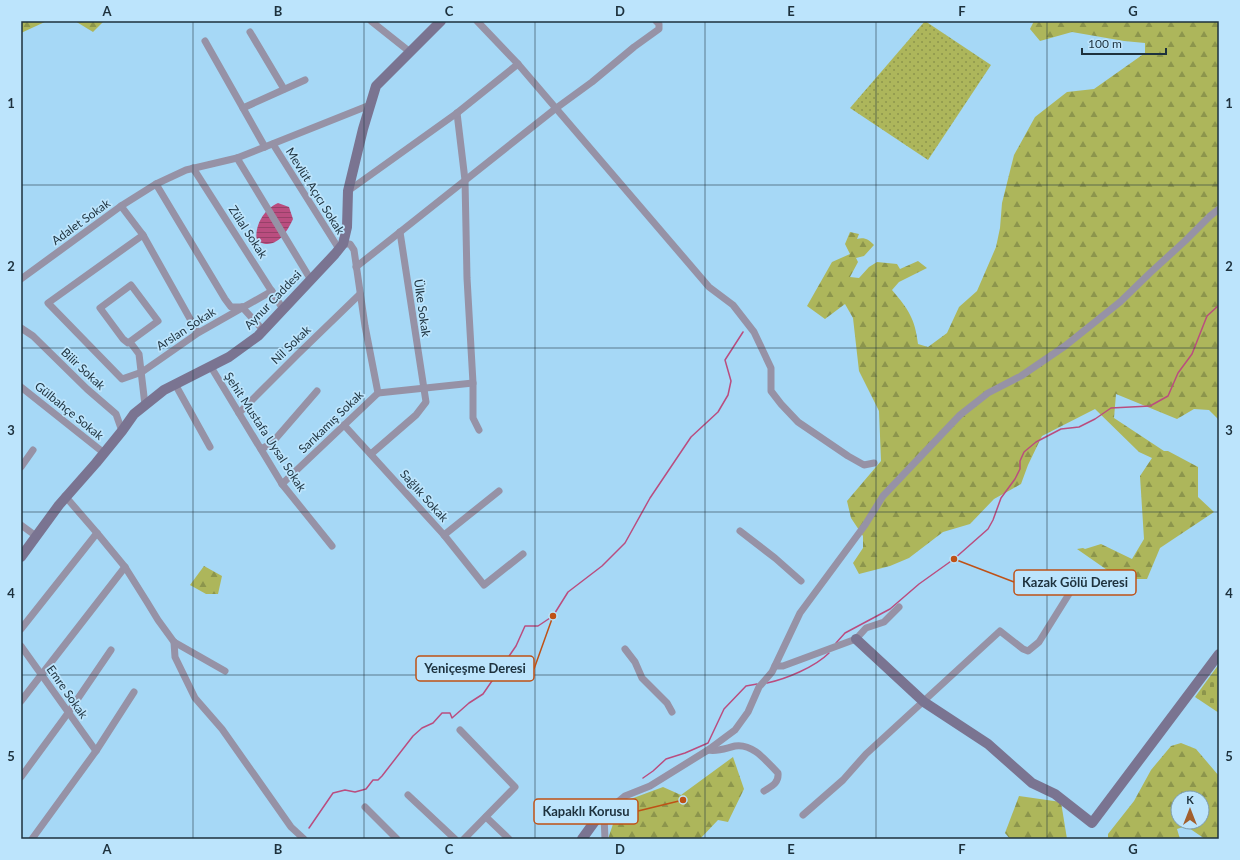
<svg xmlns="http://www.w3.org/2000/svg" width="1240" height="860" font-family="Lato,sans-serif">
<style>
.grass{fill:url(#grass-dots)}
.forest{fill:url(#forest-firs);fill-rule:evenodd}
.cemetery{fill:url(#cemetery-stones)}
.water{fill:url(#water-rules)}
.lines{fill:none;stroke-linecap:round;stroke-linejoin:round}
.stream{stroke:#ba4d7f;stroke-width:1.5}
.street{stroke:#9692a6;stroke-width:7}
.secondary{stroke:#7a7491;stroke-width:10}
.grid{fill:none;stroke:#1d313d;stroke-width:1;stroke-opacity:0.55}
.labels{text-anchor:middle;stroke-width:3.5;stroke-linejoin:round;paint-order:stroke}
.street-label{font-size:12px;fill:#1d313d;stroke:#bce4fc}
.leader{fill:none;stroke:#bf5116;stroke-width:1.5}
.callout-dot{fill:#bf5116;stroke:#bce4fc;stroke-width:1.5}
.callout{fill:#bce4fc;stroke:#bf5116;stroke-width:1.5}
.callout-label{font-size:13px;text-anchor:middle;font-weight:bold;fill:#1d313d}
.neatline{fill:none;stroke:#1d313d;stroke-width:1.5}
.grid-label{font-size:13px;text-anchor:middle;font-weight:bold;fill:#1d313d}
</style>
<defs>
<pattern id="grass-dots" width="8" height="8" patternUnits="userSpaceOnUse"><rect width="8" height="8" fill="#adb65b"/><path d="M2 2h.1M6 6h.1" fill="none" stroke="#8c954c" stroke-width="1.8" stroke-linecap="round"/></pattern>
<pattern id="forest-firs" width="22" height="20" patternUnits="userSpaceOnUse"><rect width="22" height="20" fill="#adb65b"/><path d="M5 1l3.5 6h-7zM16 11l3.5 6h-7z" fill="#8c954c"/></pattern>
<pattern id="cemetery-stones" width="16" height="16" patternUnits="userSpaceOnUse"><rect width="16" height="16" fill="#adb65b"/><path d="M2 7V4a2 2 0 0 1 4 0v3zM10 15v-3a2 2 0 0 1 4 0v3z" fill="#8c954c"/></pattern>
<pattern id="water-rules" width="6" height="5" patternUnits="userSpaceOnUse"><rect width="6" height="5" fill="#ba4d7f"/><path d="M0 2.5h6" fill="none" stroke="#974169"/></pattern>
</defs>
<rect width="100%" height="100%" fill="#a6d8f6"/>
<polygon class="grass" points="925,21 991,65 928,160 850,108"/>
<g class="forest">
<polygon points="21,21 47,21 21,33"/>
<polygon points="75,21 104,21 93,32"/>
<path d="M1034,21H1219V420L1209,410L1194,409L1177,419L1116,394L1114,418L1164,451H1168L1198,467V497L1214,512L1160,548L1147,579H1120L1077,549L1083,548L1085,549L1101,544L1132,559L1144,539L1140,476L1152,458L1139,452L1095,409L1042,436L1028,465L1021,484L994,499L970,524L943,532L909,558L890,566L859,574L853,563L863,548V536L851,518L847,501L881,461L879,411L859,371L853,318L845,304L825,319L807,306L832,262L850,254L845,244L850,232L859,234L857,239C865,237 869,240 874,245L864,256L856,258L858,262L850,277L859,278L869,267L877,262L897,264L900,269L918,261L927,268L899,282L892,290C908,309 915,318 918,344L928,347L947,333L959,307L977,291L996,247L1000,228L1002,203L1014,155L1035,117L1067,92L1094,89L1145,53V43L1124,41L1072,32L1040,41L1030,29Z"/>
<polygon points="204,566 222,576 218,594 206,594 190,585"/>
<path d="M1181,743L1196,749L1219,776L1218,839H1205L1186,826L1177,829L1180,839H1108V834L1134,801L1151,770L1171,746ZM1178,798H1202V822H1178Z"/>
<polygon points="733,757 744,789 728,822 718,820 700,839 608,839 620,803 663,787 681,795"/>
<polygon points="1019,796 1061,802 1067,839 1010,839 1005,833"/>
</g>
<polygon class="cemetery" points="1219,664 1219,713 1195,697"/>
<path class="water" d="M278,203L289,207L293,219C289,228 280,245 266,244C264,244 260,242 257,241C254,226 264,209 278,203Z"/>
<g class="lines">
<g class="stream">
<polyline points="836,643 845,633 890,609 919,584 954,559 988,529 993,520 1001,498 1015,479 1020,469 1020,461 1024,452 1036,442 1061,429 1079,427 1095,419 1111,408 1150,406 1168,396 1178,373 1192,354 1207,316 1219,305"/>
<path d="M767,683C786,679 815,667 829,653"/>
<polyline points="643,778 653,771 666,759 685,753 708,743 724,709 746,686 757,684"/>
<polyline points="309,828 333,793 345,790 355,792 366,789 373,780 378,780 382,776 413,736 422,728 433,723 442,713 450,713 452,718 469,703 483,694 516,646 525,626 538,626 553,616 568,592 602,566 625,543 650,498 691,437 718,412 728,395 731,381 725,360 743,332"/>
</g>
<g class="street">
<polyline points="371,21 410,52"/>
<polyline points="477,21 518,64 709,287 733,305 754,332 771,368 771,391 781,404 798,422 848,456 864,465 874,463"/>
<polyline points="250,32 284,89"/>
<polyline points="205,41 265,147"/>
<polyline points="243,108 305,80"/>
<polyline points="457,113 465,180 467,278 473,383 473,418 479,430"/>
<polyline points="273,144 339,249"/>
<polyline points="237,158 311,280"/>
<polyline points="193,168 283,309"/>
<polyline points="156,184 225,299 231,307 242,307"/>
<polyline points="348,191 457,113 518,64"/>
<polyline points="121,206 143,235"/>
<polyline points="343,244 350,244 354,250 365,326 378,393"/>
<polyline points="356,267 555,109 592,82 634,47 659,29 659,24 656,21"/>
<polyline points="21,279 121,206 156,184 186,170 237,158 370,105"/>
<polygon points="131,285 158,321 128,343 123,339 100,308"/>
<polyline points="242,307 263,330"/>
<polyline points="21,328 33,336 87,389 116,414 122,431"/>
<polyline points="198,333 143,235 48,303 122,379 142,372 198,333 272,291"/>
<polyline points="130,342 139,354 145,405"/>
<polyline points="211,367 282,484 332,546"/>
<polyline points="175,384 210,447"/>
<polyline points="21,387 104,453"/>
<polyline points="239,413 298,354 360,294"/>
<polyline points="344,425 444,535 484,585 523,554"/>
<polyline points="261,449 271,444 317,391"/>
<polyline points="371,454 416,415 426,402 400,232"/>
<polyline points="21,467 33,450"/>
<polyline points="282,484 378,393 473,383"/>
<polyline points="65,496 97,533 125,567 147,602 158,620 174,642 225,671"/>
<polyline points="21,525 36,536"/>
<polyline points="740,531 775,558 801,581"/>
<polyline points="444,535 499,491"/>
<polyline points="21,629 97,533"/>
<polyline points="174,642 175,657 195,698 222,729 291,827 304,839"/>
<polyline points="21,646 96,751"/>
<polyline points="625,649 635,662 642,678 667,703 672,712"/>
<polyline points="775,666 783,666 856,639 866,628 884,622 899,607"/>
<polyline points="21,701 125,567"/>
<polyline points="460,730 515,787 464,839"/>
<path d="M708,750C718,752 726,748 735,746C753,743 767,762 778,773C779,783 772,786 764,791"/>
<polyline points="21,777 68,713 111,650"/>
<polyline points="408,795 455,839"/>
<polyline points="365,807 397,839"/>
<polyline points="803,815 843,780 866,754 1000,631 1023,649 1028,651 1039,642 1074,586"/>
<polyline points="486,817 509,839"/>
<polyline points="32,839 96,751 134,692"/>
<polyline points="605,839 604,816 613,806 625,796 650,786 708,750 735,730 748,712 759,687 772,672 800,613 865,525 883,496 960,415 988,393 1021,376 1065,346 1120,302 1151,272 1185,241 1210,216 1219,209"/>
</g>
<g class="secondary">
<polyline points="21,557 59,505 96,463 122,431 134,414 164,390 229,357 258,336 335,254 343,244 347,227 348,191 363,129 376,86 441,21"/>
<polyline points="856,639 924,702 988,744 1032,783 1055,794 1092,823 1219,654"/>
<polyline points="582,839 595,821 604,816"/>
</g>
</g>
<path class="grid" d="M193,21V839M364,21V839M535,21V839M705,21V839M876,21V839M1047,21V839M21,185H1219M21,348H1219M21,512H1219M21,675H1219"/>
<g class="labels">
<g class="street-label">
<text transform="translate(315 191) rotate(58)" y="4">Mevlüt Açıcı Sokak</text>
<text transform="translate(81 222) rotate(-36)" y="4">Adalet Sokak</text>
<text transform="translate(248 232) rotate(57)" y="4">Zülal Sokak</text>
<text transform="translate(273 300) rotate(-46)" y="4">Aynur Caddesi</text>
<text transform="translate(422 308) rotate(82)" y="4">Ülke Sokak</text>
<text transform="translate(186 329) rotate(-33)" y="4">Arslan Sokak</text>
<text transform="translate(291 345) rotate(-44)" y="4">Nil Sokak</text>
<text transform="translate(83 369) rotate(43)" y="4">Bilir Sokak</text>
<text transform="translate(69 411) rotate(39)" y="4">Gülbahçe Sokak</text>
<text transform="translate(331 422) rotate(-44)" y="4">Sarıkamış Sokak</text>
<text transform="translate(265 432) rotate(57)" y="4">Şehit Mustafa Uysal Sokak</text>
<text transform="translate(424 496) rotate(48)" y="4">Sağlık Sokak</text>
<text transform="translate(67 692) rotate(55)" y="4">Emre Sokak</text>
</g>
</g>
<path class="leader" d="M954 559L1014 582M553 616L534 669M683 800L638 811"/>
<g class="callout-dot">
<circle cx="954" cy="559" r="4"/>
<circle cx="553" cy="616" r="4"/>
<circle cx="683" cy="800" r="4"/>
</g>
<g class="callout">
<rect x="1014" y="570" width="122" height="25" rx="4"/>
<rect x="416" y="656" width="118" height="25" rx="4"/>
<rect x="534" y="799" width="104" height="25" rx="4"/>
</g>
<g class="callout-label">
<text x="1075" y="587">Kazak Gölü Deresi</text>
<text x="475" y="673">Yeniçeşme Deresi</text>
<text x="586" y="816">Kapaklı Korusu</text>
</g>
<rect width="1240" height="860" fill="none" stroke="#bce4fc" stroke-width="44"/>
<g transform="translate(1190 810)"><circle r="19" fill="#bce4fc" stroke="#7c9cb0"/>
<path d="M0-3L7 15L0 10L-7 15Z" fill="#a25f2e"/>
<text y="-6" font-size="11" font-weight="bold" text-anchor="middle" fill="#1d313d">K</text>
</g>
<path d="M1082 48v6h84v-6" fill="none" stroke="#1d313d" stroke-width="2"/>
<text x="1088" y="48" font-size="12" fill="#1d313d" stroke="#bce4fc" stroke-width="3" paint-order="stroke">100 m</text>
<rect x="22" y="22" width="1196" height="816" class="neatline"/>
<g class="grid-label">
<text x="107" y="16">A</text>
<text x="278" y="16">B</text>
<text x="449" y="16">C</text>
<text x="620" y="16">D</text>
<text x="791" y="16">E</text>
<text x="962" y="16">F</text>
<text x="1133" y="16">G</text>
<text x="11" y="108">1</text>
<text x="1229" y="108">1</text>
<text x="11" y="271">2</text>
<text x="1229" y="271">2</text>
<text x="11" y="435">3</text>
<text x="1229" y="435">3</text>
<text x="11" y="598">4</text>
<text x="1229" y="598">4</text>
<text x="11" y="761">5</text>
<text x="1229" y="761">5</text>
<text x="107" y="854">A</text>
<text x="278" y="854">B</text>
<text x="449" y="854">C</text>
<text x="620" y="854">D</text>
<text x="791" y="854">E</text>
<text x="962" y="854">F</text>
<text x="1133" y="854">G</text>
</g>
</svg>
